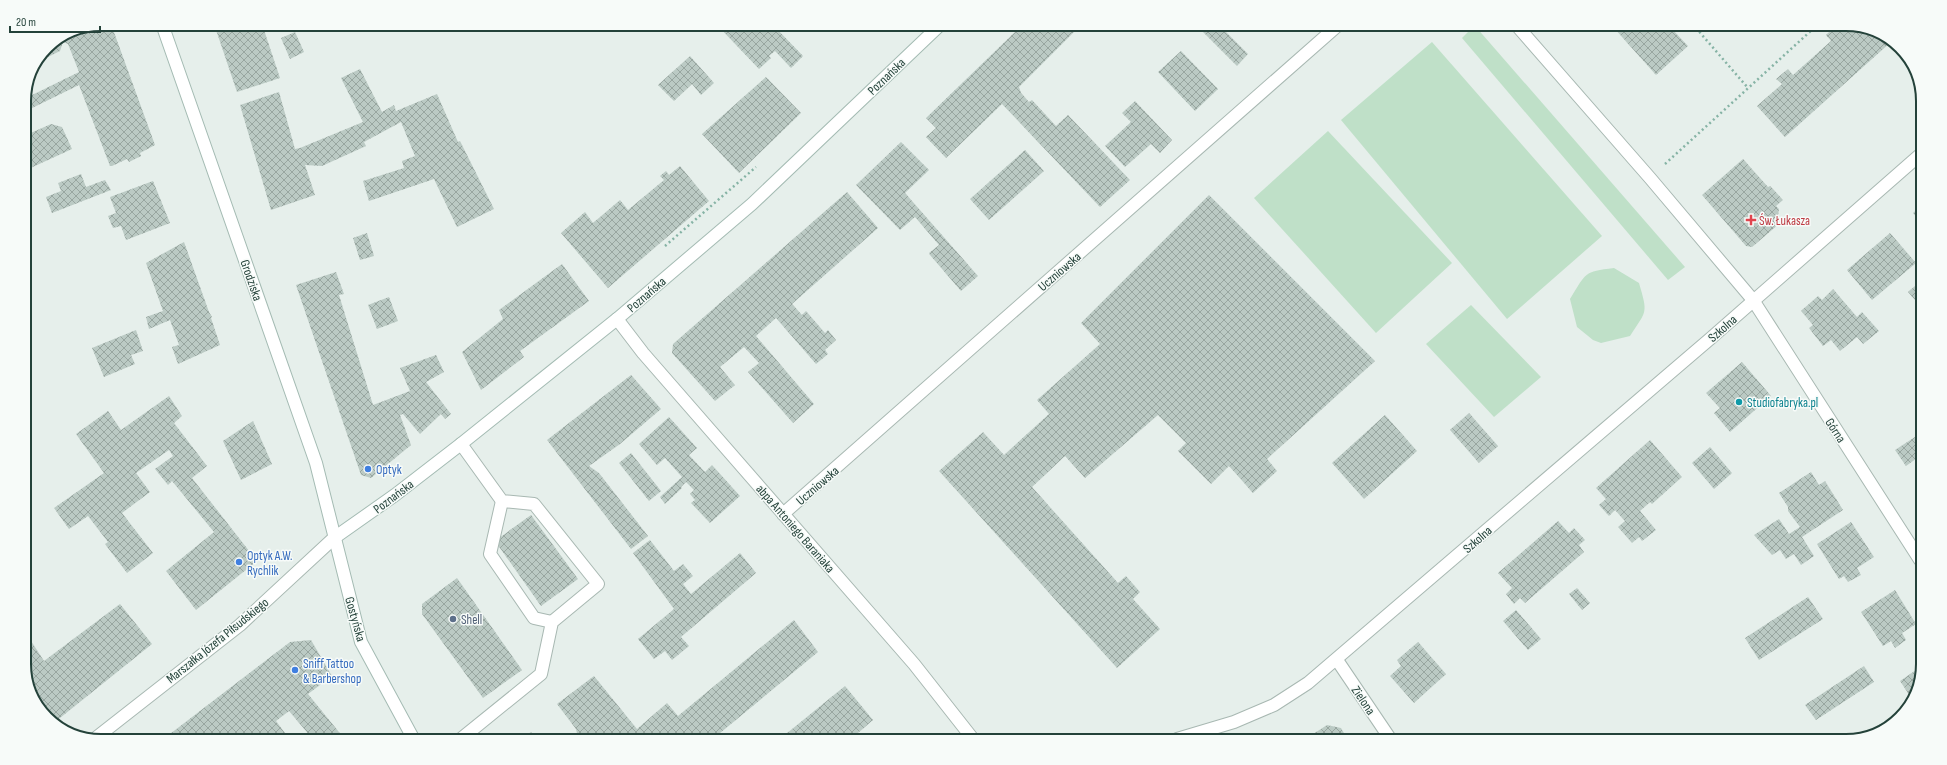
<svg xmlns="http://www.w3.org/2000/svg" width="1947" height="765" font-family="'Sofia Sans Condensed',sans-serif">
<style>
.green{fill:#bfe0c8}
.building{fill:url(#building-cross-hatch)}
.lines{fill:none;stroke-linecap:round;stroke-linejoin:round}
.lane-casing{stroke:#a8b8b2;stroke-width:14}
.street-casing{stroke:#a8b8b2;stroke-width:14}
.secondary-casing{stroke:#a4bbb3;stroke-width:14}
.path{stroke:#86b3a5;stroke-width:2.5;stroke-dasharray:2 3;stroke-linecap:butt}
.lane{stroke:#fff;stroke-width:12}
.street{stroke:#fff;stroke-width:12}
.secondary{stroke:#fff;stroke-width:12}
.health-dot{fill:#e0444e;stroke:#f7fbf9;stroke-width:1.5}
.culture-dot{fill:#0f9aa8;stroke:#f7fbf9;stroke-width:1.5}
.shop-dot{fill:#3f7fe0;stroke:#f7fbf9;stroke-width:1.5}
.service-dot{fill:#5c6f8a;stroke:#f7fbf9;stroke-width:1.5}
.labels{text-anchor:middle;stroke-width:3;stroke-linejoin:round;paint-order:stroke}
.street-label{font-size:13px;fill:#24423a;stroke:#f7fbf9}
.health-label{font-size:13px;fill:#be3a42;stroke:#f7fbf9;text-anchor:start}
.culture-label{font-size:13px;fill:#0d838f;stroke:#f7fbf9;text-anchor:start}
.shop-label{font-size:13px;fill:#366cbe;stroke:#f7fbf9;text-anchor:start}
.service-label{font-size:13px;fill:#4e5e75;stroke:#f7fbf9;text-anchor:start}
.rim{fill:none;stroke:#24423a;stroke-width:2}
</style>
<defs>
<pattern id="building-cross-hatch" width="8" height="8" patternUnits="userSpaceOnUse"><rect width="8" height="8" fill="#bbcac4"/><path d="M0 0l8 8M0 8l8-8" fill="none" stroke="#98a6a0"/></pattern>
</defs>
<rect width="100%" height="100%" fill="#e6efeb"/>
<g class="green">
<polygon points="1473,27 1476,27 1685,267 1668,280 1462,38"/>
<polygon points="1432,42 1602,236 1507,319 1341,120"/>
<polygon points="1328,131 1452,263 1376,333 1254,198"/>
<path d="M1614,268L1639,283C1648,314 1647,310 1630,336L1601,343L1593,340L1577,327L1570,299C1587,272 1583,272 1614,268Z"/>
<polygon points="1471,305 1541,377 1494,417 1426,344"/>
</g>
<g class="building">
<polygon points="101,24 111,24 155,145 140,153 141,156 129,162 127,159 112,166 110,166 79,85 24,112 24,99 79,72 68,44 63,42 60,51 36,63 47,46 72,30"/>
<polygon points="214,24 262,24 280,78 237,92"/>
<polygon points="717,25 774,26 803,56 791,68 775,51 769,56 771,58 759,69"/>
<polygon points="1021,26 1080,26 1019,87 1021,93 1029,102 1032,100 1056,126 1068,115 1130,180 1100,207 1002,104 946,158 926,137 936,128 926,118"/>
<polygon points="1198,27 1221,27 1248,54 1237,66"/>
<polygon points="1614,28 1671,28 1688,46 1656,75"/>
<polygon points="1833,28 1839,28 1842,31 1845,28 1871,28 1891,42 1785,137 1757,106 1782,84 1776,79 1788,69 1793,75 1831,41 1826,35"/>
<polygon points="295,32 304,52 290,59 281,38"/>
<polygon points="1181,51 1218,89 1195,111 1158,72"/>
<polygon points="690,56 714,83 701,95 692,84 674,101 658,85"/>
<polygon points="360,69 382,112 394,105 396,111 437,94 458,142 460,141 494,209 457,227 434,179 369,201 363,181 404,168 402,161 415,156 401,122 364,142 366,146 322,166 305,165 315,195 271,210 240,105 279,92 295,149 300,148 363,122 341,78"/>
<polygon points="766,77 801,113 739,173 702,134"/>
<polygon points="1135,101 1172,140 1160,153 1151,144 1125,167 1105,146 1131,122 1122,113"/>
<polygon points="51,124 62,127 72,149 24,171 24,136"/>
<polygon points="901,142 929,170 905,193 978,276 961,291 930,255 929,253 939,245 915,217 900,230 856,185"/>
<polygon points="1025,150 1044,171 989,220 970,199"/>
<polygon points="1743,159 1768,187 1770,186 1783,200 1776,206 1779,209 1778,216 1774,219 1779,224 1752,247 1746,246 1702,195"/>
<polygon points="680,166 709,201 608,288 561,233 585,212 593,223 620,200 628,210 664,180 660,176 666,171 669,175"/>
<polygon points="81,174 86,187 105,180 111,190 52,213 46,197 61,191 58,183"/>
<polygon points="153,181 170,223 126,240 121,226 113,228 108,216 116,213 110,197"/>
<polygon points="847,192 878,228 792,304 802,315 806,311 825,333 828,330 836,340 825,350 828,354 816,364 776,318 756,336 814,404 793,423 748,372 759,363 744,347 720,367 735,385 715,401 672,353 673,344"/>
<polygon points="1209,195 1375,361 1267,459 1277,471 1253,493 1229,466 1211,484 1178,451 1186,443 1158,415 1085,478 1065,456 1032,487 1118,583 1126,576 1140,592 1133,599 1160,629 1117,668 939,471 983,432 1004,455 1049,414 1037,400 1100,344 1081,323"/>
<polygon points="1922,205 1922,224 1913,213"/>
<polygon points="367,233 374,256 360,260 353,238"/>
<polygon points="1890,233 1916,263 1872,300 1847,270"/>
<polygon points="184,242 209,312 212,317 211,318 220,345 178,364 172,347 179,345 170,320 149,329 146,317 163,311 146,263"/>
<polygon points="562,264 589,301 520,351 524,357 481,390 462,352 503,319 499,310"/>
<polygon points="336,272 344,294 339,295 373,405 410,391 400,368 436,355 444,372 426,382 451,414 445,419 441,414 420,434 403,414 400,415 411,445 371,478 361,475 296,285"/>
<polygon points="1922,280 1921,307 1908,292"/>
<polygon points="1833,289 1857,317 1862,312 1879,331 1863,344 1857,337 1840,351 1831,340 1823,346 1809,328 1813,325 1801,311 1818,296 1822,300"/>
<polygon points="389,297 398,321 377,329 368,305"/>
<polygon points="136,330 143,351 131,355 135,364 104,377 92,348"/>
<polygon points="1742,362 1771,396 1730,432 1714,413 1720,408 1706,393"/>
<polygon points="631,375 661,409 620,444 589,466 599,473 648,536 631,549 547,440"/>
<polygon points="169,396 182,416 174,423 207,466 192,478 257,561 196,610 166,571 214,532 172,481 168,485 155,469 173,456 169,450 136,473 150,492 122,513 153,553 127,573 105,544 108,542 88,516 69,529 54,508 104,473 76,434 108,411 121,430"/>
<polygon points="1469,413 1498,446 1479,463 1450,430"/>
<polygon points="1385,415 1417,451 1364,499 1332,463"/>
<polygon points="669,417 697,448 689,455 705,472 712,465 740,496 710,523 691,503 695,500 690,494 694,490 686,482 681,487 682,488 665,504 660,497 682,477 665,458 657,465 639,444"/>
<polygon points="253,421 272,464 241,480 223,441"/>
<polygon points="1921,433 1920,456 1906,466 1895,450"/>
<polygon points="1650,440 1682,477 1652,504 1650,502 1640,511 1656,530 1642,541 1639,537 1632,543 1618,527 1625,521 1615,510 1609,516 1599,505 1606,499 1596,488"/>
<polygon points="1710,447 1732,473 1714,489 1692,463"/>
<polygon points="631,453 661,491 649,501 619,463"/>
<polygon points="1811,472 1819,485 1825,481 1843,510 1802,537 1814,556 1801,565 1794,554 1786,559 1780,550 1772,555 1754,535 1779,519 1789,534 1800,527 1788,511 1788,507 1779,493"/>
<polygon points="531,515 578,579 541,606 495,541"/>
<polygon points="1558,521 1569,533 1574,528 1585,540 1579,545 1584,552 1525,603 1520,598 1514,604 1506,594 1512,588 1498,573"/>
<polygon points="1851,522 1874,557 1857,568 1861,575 1848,582 1844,576 1839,579 1817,544"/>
<polygon points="650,540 674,571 683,564 693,576 683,584 691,594 740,553 756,573 681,637 689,646 672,660 665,651 654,659 638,639 674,609 633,553"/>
<polygon points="457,578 522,670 483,698 422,614 422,604"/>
<polygon points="1577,588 1590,603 1582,610 1569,594"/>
<polygon points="1895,590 1916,624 1902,633 1906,640 1895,648 1891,641 1883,646 1861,612"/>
<polygon points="1808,597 1823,619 1759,660 1745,638"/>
<polygon points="120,604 152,644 55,722 40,711 30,685 33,682 27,674 26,674 24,669 24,630 44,661"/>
<polygon points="1516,610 1541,639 1528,650 1503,621"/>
<polygon points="794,620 818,652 714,738 578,738 576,729 557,704 594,676 637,729 667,703 678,716"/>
<polygon points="311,640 332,676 308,694 343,737 311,737 289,711 276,721 288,737 166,737 290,642"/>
<polygon points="1418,642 1446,674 1414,703 1390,676 1401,666 1397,660"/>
<polygon points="1864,666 1874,682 1816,720 1805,705"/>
<polygon points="1919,668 1919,689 1912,699 1900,681"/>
<polygon points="845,686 873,720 851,739 781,738"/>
<polygon points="1880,724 1883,729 1866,734"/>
<polygon points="1327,725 1341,728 1348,740 1304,740"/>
<polygon points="531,732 536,738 522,738"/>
<polygon points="1500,736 1502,740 1494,740"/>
</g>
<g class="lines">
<defs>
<g id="lane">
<polyline points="461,444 502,501 534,504 598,584 552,622 541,674 462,738"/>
<polyline points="502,501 490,554 534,618 552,622"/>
</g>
<g id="street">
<polyline points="1518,27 1650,178 1753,300 1920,560"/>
<polyline points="617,319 643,353 914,664 973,739"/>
<polyline points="783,514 1336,27"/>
<polyline points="1337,660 1391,740"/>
<polyline points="97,737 240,625 334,538"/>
<polyline points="1177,739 1234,722 1274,705 1308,683 1711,338 1922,153"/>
</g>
<g id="secondary">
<polyline points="162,24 316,463 361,642 413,738"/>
<polyline points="334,538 395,495 461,444 617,319 752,204 939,26"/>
</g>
</defs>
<use href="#lane" class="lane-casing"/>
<use href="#street" class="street-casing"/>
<use href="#secondary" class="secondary-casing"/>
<g class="path">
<polyline points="1696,28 1748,88"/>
<polyline points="1665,164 1814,28"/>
<polyline points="665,246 756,167"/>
</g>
<use href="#lane" class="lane"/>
<use href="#street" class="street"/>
<use href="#secondary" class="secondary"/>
</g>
<path class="health-dot" d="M1749 214h4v4h4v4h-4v4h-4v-4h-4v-4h4z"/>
<circle class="culture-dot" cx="1739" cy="402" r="4"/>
<g class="shop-dot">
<circle cx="368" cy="469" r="4"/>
<circle cx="239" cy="562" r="4"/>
<circle cx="295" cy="670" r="4"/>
</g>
<circle class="service-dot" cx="453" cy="619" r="4"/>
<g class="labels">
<g class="street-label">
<text transform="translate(886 76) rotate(-44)" y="5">Poznańska</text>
<text transform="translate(1059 271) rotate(-41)" y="5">Uczniowska</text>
<text transform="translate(252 280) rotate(71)" y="5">Grodziska</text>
<text transform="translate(646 294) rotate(-41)" y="5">Poznańska</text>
<text transform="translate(1722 328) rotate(-41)" y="5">Szkolna</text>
<text transform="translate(1836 430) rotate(57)" y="5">Górna</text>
<text transform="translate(817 485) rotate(-41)" y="5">Uczniowska</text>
<text transform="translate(393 496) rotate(-37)" y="5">Poznańska</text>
<text transform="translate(796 528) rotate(49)" y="5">abpa Antoniego Baraniaka</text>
<text transform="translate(1477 539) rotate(-41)" y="5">Szkolna</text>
<text transform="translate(356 619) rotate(74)" y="5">Gostyńska</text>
<text transform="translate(217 640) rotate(-39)" y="5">Marszałka Józefa Piłsudskiego</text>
<text transform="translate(1364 700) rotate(56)" y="5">Zielona</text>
</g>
<g class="health-label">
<text x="1759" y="225">Św. Łukasza</text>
</g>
<g class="culture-label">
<text x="1747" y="407">Studiofabryka.pl</text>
</g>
<g class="shop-label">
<text x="376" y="474">Optyk</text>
<text x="247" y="560">Optyk A.W.<tspan x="247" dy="15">Rychlik</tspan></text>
<text x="303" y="668">Sniff Tattoo<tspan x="303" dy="15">&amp; Barbershop</tspan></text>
</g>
<g class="service-label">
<text x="461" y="624">Shell</text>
</g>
</g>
<path d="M0 0H1947V765H0ZM101 31H1846A70 70 0 0 1 1916 101V664A70 70 0 0 1 1846 734H101A70 70 0 0 1 31 664V101A70 70 0 0 1 101 31Z" fill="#f7fbf9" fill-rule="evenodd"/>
<path class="rim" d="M101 31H1846A70 70 0 0 1 1916 101V664A70 70 0 0 1 1846 734H101A70 70 0 0 1 31 664V101A70 70 0 0 1 101 31Z"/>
<path d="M10 26v6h90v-6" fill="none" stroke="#24423a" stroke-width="2"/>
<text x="16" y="26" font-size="12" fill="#24423a" stroke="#f7fbf9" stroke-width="3" paint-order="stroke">20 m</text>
</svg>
